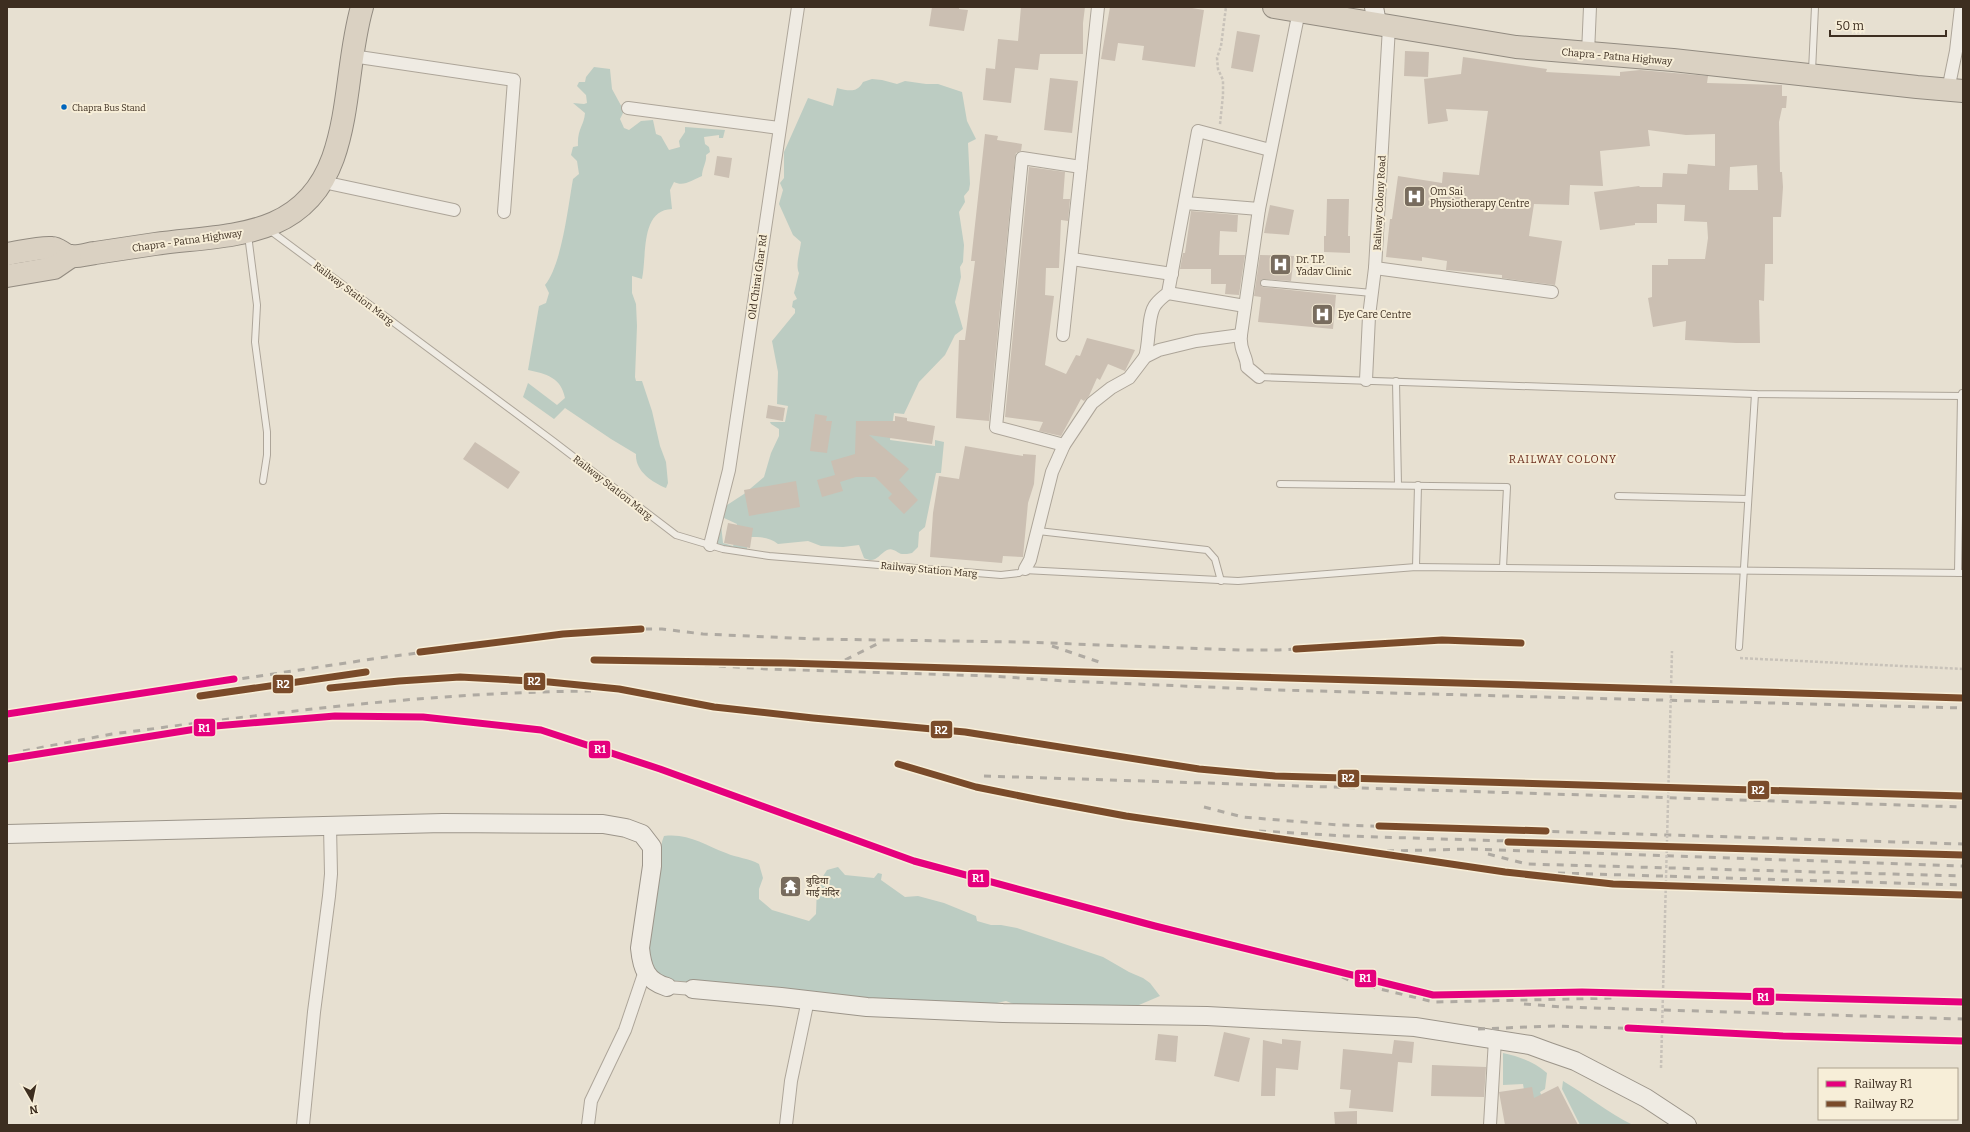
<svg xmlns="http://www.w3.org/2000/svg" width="1970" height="1132" font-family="Bitter,'Noto Sans Devanagari',serif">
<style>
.water{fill:#bcccc2}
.building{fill:#cbbfb2;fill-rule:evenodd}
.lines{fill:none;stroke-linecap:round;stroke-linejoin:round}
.lane-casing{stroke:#ada599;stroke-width:8}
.street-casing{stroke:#ada599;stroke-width:14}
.secondary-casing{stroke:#9c958a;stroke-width:20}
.highway-casing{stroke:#928b80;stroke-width:24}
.path{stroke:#c8c2b9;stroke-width:2.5;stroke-dasharray:3 2;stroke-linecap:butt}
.lane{stroke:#efebe3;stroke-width:6}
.street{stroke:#efebe3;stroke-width:12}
.secondary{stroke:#efebe3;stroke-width:18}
.highway{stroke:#dad1c2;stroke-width:22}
.rail{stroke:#afaaa2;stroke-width:3;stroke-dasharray:7 7;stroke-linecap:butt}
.path-bridge{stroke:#c8c2b9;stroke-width:2.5;stroke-dasharray:3 2;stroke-linecap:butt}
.rail-1-casing{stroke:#f7eed8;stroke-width:10}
.rail-2-casing{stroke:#f7eed8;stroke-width:10}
.rail-1{stroke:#e5007d;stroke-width:7}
.rail-2{stroke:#7a4b2a;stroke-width:7}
.bus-dot{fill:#0065bd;stroke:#f7eed8;stroke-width:1.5}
.labels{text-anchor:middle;stroke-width:4;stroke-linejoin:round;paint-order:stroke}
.bus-label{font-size:9px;fill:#3d2e20;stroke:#f7eed8;text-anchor:start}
.street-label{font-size:10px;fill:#3d2e20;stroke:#f7eed8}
.poi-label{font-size:10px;fill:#3d2e20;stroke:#f7eed8;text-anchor:start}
.neighbourhood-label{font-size:11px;letter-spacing:1px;fill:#6b2e1e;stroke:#f7eed8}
.line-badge{stroke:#f7eed8;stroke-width:1.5}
.badge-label{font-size:11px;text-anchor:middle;font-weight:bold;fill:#fff}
</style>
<rect width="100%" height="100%" fill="#e7e0d1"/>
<g class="water">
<path d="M594,67L610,69L612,89L624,111L620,119L624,128L629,130L641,121L653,120L656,134L661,136L669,150L680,147L679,141L685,132V127L725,130L723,138H719V135L704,137L705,144L709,147L710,152L706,155C707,162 702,168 702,176C692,180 684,187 674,182L670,190L672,209C640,210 647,256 642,279L632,276V293L636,304L637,326L635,377L636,381H642L652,411L660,446L666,462L668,483L666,488C652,482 635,471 636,454L611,439L565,408L554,419L523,397L528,383L557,405L565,398C561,377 546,374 528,370L539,306L546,303L549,293L545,285C562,264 568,207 573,179L579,174L577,161L571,155L573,147L578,146C577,129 584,126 585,113L573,103L584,104L587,103L586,95L577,86L579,82H585L586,77Z"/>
<path d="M872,79L882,80L897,84L905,81L926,84H938L962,92L967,121L976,139L968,143L970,184L969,190L964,196L965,202L959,212L964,245L963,262L960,267L961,277L955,302L963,329L955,335L945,355L919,382L904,414L894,413L890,440L935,446V440L944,442L941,473H936L925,527L919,532L918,547L912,553C909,554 905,554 902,554C897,553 893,547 887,550C878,555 876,564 864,558L859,545L843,547L821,546L808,541L778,544C769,537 761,537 749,537L747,541V551H738L716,544L721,524L723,543L733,546L734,544L737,524L724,518V507L744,494L764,477L771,453L779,436V429L771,424L770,422H785L788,406L777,404L778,372L772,341L795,313V309L792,307L793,301L797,299L794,293L799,273C795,265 800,252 801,242L793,235L779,204L783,190L780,183L784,178V152L808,98L833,106L837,88C849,91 857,93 863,82Z"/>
<path d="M664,836C689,833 704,845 726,853C737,858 749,858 759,864L763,878L759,889V899L772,910L809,921L816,914L817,886L827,870L838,867L845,875L874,878L878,873L882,874L881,880L905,897L918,896L944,903L976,916L977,921L991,925H1001L1017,928L1103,957L1129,972L1143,978L1150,983L1160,996L1139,1005L1121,1008L1016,1005L1006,1001L992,1004L898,1001L664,982L645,957L657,881C663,866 658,849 664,836Z"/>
<path d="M1503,1053C1520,1057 1533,1061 1547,1073L1545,1089L1540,1092L1551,1117L1524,1090L1523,1084L1503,1085Z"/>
<path d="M1563,1081C1587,1095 1608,1113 1633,1125H1580L1562,1089Z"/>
</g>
<g class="building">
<polygon points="932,7 959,7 959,9 968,10 964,31 929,26"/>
<polygon points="1021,7 1085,7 1083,23 1083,54 1040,54 1038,70 1015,68 1011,103 983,100 986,68 995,69 998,39 1018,41"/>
<polygon points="1110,7 1186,7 1204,10 1195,67 1142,60 1144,46 1118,43 1115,61 1101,59"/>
<polygon points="1237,31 1260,35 1253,72 1231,68"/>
<polygon points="1405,51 1429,52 1428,77 1404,76"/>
<path d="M1463,57L1547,69L1546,72L1620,76V72L1640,70L1708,76L1707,83L1782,85V96H1787L1786,108H1782L1779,122L1780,172H1782L1783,187L1781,217H1773V264H1765L1764,301L1759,300L1760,343H1736L1685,340L1686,321L1653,327L1648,298L1652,297V265H1668V259H1705L1708,238L1707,222L1684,221L1685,205L1657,204V223H1635V225L1600,230L1594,192L1639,186L1640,187H1662L1663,173L1687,174L1688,164L1715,166V134L1686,135L1648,130L1650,146L1600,151L1603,186L1570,185L1569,205L1534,204L1529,236L1562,241L1555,285L1502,278V275L1446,270L1447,261L1422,257V261L1386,257L1390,219H1392L1398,176L1442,183L1443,172L1479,175L1488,111L1446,109L1448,121L1428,124L1424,79L1461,74ZM1757,165L1758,190H1729L1730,167Z"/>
<polygon points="1050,78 1078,81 1072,133 1044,130"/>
<polygon points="985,134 998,136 997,140 1022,144 1021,151 1016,153 1015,157 989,421 956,418 959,340 965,340 975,261 971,261"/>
<polygon points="717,156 732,158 729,178 714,175"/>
<polygon points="1029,167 1065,172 1063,199 1070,199 1068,221 1061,220 1059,268 1046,268 1045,295 1054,296 1045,365 1066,374 1076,355 1080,356 1087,338 1135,350 1125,371 1108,364 1100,380 1097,378 1089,396 1084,401 1081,399 1061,436 1039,431 1043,422 1005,417"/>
<polygon points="1327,199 1349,199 1348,236 1350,236 1350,253 1324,252 1324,236 1326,236"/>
<polygon points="1270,205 1294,210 1289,235 1264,233"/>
<polygon points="1191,211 1238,215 1237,232 1220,231 1219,255 1245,255 1239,295 1225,294 1226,284 1211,284 1211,269 1180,269 1183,253 1185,253"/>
<polygon points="1260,255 1294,256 1291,281 1262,279 1260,283 1262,287 1336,295 1333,329 1258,322 1261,297 1254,296"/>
<polygon points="768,405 785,408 783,421 766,418"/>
<polygon points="815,414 827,416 826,421 832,421 827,453 810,451"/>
<polygon points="895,416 907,418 907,421 935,426 932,444 869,435 909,469 899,480 918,500 904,514 888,498 892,494 875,477 856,477 840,482 843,491 822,497 817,480 835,475 831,461 855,454 856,421 895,421"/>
<polygon points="475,442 520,472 508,489 463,459"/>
<polygon points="965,446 1023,456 1023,454 1036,455 1034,484 1028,503 1023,557 1003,556 1002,563 930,557 933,513 939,476 959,479"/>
<polygon points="796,481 800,507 749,516 744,490"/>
<polygon points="728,523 753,528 750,548 724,543"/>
<polygon points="1224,1032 1250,1038 1239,1082 1214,1076"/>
<polygon points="1158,1034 1178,1036 1176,1062 1155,1060"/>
<polygon points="1282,1039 1301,1041 1298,1070 1276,1068 1275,1096 1261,1096 1263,1040 1282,1044"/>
<polygon points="1394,1040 1414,1042 1412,1063 1398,1062 1393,1112 1349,1108 1351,1090 1340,1089 1343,1049 1392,1054"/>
<polygon points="1432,1065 1486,1067 1484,1097 1431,1096"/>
<polygon points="1558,1086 1578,1125 1505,1125 1499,1092 1532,1087 1534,1098"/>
<polygon points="1357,1111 1357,1125 1335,1125 1334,1112"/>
</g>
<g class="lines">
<defs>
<g id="lane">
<polyline points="1812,71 1815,7"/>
<polyline points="268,229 553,441 676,535 723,549 769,556 1001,575 1019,573 1025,569"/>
<polyline points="248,235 257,305 255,342 267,432 267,455 263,481"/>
<polyline points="1264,283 1372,293"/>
<polyline points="1259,377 1755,394 1963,396"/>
<polyline points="1396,381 1398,485"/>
<polyline points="1280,484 1507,487 1503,568"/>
<polyline points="1618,496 1748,499"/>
<polyline points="1038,531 1207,550 1215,559 1221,581"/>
<polyline points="1416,567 1418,485"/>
<polyline points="1024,570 1238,581 1416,567 1963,573"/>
<polyline points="1958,573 1961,396 1962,393"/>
<polyline points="1739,647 1755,394"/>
</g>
<g id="street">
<polyline points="1588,53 1590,7"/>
<polyline points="352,56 514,80 504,212"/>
<polyline points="1948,90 1956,51 1961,7"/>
<polyline points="628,108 779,128"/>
<polyline points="323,182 454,210"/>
<polyline points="1185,203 1259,209"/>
<polyline points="1072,259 1172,274"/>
<polyline points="1375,268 1552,292"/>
<polyline points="1168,293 1245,306"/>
<polyline points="1063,335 1098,7"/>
<path d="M1145,357C1150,343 1147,314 1156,304C1159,300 1164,296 1168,293L1198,131L1270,150"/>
<path d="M1259,377L1247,367C1247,355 1239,351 1241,335L1259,209L1299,11"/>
<polyline points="1366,380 1369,316 1375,268 1389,27"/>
<polyline points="1064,445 996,427 1022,158 1081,167"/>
<polyline points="710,545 729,470 798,7"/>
<polyline points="1025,569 1030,560 1052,472 1064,445 1092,403 1111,388 1129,378 1145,357 1159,350 1196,341 1241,335"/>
<polyline points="667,987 693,989"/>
<polyline points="303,1125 314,1012 329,896 331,874 330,826"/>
<polyline points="588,1125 591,1101 625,1030 645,971"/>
<polyline points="786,1125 791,1081 808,1000"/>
<polyline points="1490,1125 1495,1039"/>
</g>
<g id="secondary">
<polyline points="1374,7 1377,23"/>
<path d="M7,834L443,823L603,824L626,828L642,834L652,847V866L640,948C642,968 646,981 667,987"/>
<polyline points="693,989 781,997 867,1007 1003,1013 1207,1016 1415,1027 1530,1045 1549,1052 1575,1061 1646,1098 1687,1125"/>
</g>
<g id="highway">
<polyline points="1274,7 1516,47 1673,60 1917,87 1963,91"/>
<path d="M7,254C21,252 38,247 52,248C59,248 64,256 71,256C78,257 87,254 95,253C115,250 135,247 155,244C226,234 303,241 333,158C350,110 348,56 362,7"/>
<polyline points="7,276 54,268 70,257"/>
</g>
</defs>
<use href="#lane" class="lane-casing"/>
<use href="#street" class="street-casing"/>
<use href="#secondary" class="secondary-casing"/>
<use href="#highway" class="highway-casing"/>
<g class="path">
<polyline points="1220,124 1223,95 1223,80 1218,69 1217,58 1221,46 1226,7"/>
<polyline points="1740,658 1963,669"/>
</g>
<use href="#lane" class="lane"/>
<use href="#street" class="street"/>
<use href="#secondary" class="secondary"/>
<use href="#highway" class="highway"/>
<g class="rail">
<polyline points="1052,646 1099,662"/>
<polyline points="621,660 768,669 991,676 1065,681 1278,690 1963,708"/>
<polyline points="845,660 881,642"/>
<polyline points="460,677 549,682 619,689 714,707 813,718 965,732 1199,769 1275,776 1963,796"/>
<polyline points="7,714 379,658 563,634 628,629 662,629 703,634 815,639 1020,642 1240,650 1279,650 1442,640 1521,643"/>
<path d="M222,720C345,704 467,692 591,691"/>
<polyline points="23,751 112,734 198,723"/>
<polyline points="7,759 215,726 335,716 423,717 541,730 660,769 914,861 1155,926 1433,995 1582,992 1963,1002"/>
<polyline points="898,764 976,787 1040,800 1126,816 1505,872 1613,884 1963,895"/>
<polyline points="984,776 1963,807"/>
<polyline points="1204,807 1243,817 1339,825 1963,844"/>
<polyline points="1259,831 1346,836 1963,855"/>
<polyline points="1387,851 1471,849 1963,866"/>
<polyline points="1488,854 1527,864 1963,876"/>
<polyline points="1558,873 1963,885"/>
<polyline points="1342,977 1355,983 1434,1002 1616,998"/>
<polyline points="1524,1004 1563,1007 1963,1019"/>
<polyline points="1478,1029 1554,1026 1686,1030 1783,1036 1963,1041"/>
</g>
<polyline class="path-bridge" points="1661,1068 1672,651"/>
<defs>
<g id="rail-1">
<polyline points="7,714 234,679"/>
<polyline points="7,759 215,726 335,716 423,717 541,730 660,769 914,861 1155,926 1433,995 1582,992 1963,1002"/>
<polyline points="1628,1028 1783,1036 1963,1041"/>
</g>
<g id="rail-2">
<polyline points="1296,649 1442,640 1521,643"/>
<polyline points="420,652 563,634 641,629"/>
<polyline points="594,660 784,663 1963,698"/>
<polyline points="330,688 399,681 460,677 549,682 619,689 714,707 813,718 965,732 1199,769 1275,776 1963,796"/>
<polyline points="200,696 366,672"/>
<polyline points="898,764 976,787 1040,800 1126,816 1505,872 1613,884 1963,895"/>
<polyline points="1379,826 1546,831"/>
<polyline points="1508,842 1963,855"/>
</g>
</defs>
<use href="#rail-1" class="rail-1-casing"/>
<use href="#rail-2" class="rail-2-casing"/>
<use href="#rail-1" class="rail-1"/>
<use href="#rail-2" class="rail-2"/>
</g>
<defs>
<symbol id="hospital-square" viewBox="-11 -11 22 22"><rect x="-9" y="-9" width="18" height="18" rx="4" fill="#786c5e" stroke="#f7eed8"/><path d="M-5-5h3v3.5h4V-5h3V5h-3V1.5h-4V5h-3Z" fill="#fff"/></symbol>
<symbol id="temple-square" viewBox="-11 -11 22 22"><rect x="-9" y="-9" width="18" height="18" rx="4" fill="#786c5e" stroke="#f7eed8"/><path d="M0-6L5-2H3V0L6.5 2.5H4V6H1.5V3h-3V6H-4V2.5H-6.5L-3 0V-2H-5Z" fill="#fff"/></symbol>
</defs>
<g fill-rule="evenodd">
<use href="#hospital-square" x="1402" y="184" width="25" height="25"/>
<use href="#hospital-square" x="1268" y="252" width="25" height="25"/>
<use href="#hospital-square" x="1310" y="302" width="25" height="25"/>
<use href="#temple-square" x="778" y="874" width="25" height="25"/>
</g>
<circle class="bus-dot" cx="64" cy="107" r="3.5"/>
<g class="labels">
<g class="bus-label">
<text x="72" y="111">Chapra Bus Stand</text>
</g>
<g class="street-label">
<text transform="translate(1617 56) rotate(5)" y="4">Chapra - Patna Highway</text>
<text transform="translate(1379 203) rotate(-87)" y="4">Railway Colony Road</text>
<text transform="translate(187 240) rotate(-8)" y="4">Chapra - Patna Highway</text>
<text transform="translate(757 277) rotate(-82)" y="4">Old Chirai Ghar Rd</text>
<text transform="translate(354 293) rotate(37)" y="4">Railway Station Marg</text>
<text transform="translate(613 487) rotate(38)" y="4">Railway Station Marg</text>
<text transform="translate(929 569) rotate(5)" y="4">Railway Station Marg</text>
</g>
<g class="poi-label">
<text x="1430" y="195">Om Sai<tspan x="1430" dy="12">Physiotherapy Centre</tspan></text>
<text x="1296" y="263">Dr. T.P.<tspan x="1296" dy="12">Yadav Clinic</tspan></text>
<text x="1338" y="318">Eye Care Centre</text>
<text x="806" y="884">बुढ़िया<tspan x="806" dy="12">माई मंदिर</tspan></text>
</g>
<g class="neighbourhood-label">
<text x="1563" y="463">RAILWAY COLONY</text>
</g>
</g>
<g class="line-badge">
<rect x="523" y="672" width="23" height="19" rx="4" fill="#7a4b2a"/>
<rect x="272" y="674" width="22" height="20" rx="4" fill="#7a4b2a"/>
<rect x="193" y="718" width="23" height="19" rx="4" fill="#e5007d"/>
<rect x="930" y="720" width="23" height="19" rx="4" fill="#7a4b2a"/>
<rect x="588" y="740" width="23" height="19" rx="4" fill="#e5007d"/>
<rect x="1337" y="769" width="23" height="19" rx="4" fill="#7a4b2a"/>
<rect x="1747" y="780" width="23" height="20" rx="4" fill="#7a4b2a"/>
<rect x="967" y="869" width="23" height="19" rx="4" fill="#e5007d"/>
<rect x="1354" y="969" width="23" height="19" rx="4" fill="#e5007d"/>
<rect x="1752" y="987" width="23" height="19" rx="4" fill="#e5007d"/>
</g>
<g class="badge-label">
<text x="534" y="685">R2</text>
<text x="283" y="688">R2</text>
<text x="204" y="732">R1</text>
<text x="941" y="734">R2</text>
<text x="600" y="753">R1</text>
<text x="1348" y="782">R2</text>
<text x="1758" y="794">R2</text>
<text x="978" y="882">R1</text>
<text x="1365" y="982">R1</text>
<text x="1763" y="1001">R1</text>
</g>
<rect width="1970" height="1132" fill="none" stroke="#3d2e20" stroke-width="16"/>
<rect x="1818" y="1068" width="140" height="52" fill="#f7eed8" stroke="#ada18e"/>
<rect x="1826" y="1081" width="20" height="6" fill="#e5007d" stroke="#ada18e"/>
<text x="1854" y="1088" font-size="12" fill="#3d2e20">Railway R1</text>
<rect x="1826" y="1101" width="20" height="6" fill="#7a4b2a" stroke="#ada18e"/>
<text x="1854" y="1108" font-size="12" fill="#3d2e20">Railway R2</text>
<g transform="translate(32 1100) rotate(171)" stroke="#f7eed8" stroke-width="3" paint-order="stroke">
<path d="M0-3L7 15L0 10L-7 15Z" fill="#3d2e20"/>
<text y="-6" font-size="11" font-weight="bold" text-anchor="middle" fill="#3d2e20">N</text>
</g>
<path d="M1830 30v6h116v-6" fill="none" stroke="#3d2e20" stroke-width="2"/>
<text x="1836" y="30" font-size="12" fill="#3d2e20" stroke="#f7eed8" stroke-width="3" paint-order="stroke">50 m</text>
</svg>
